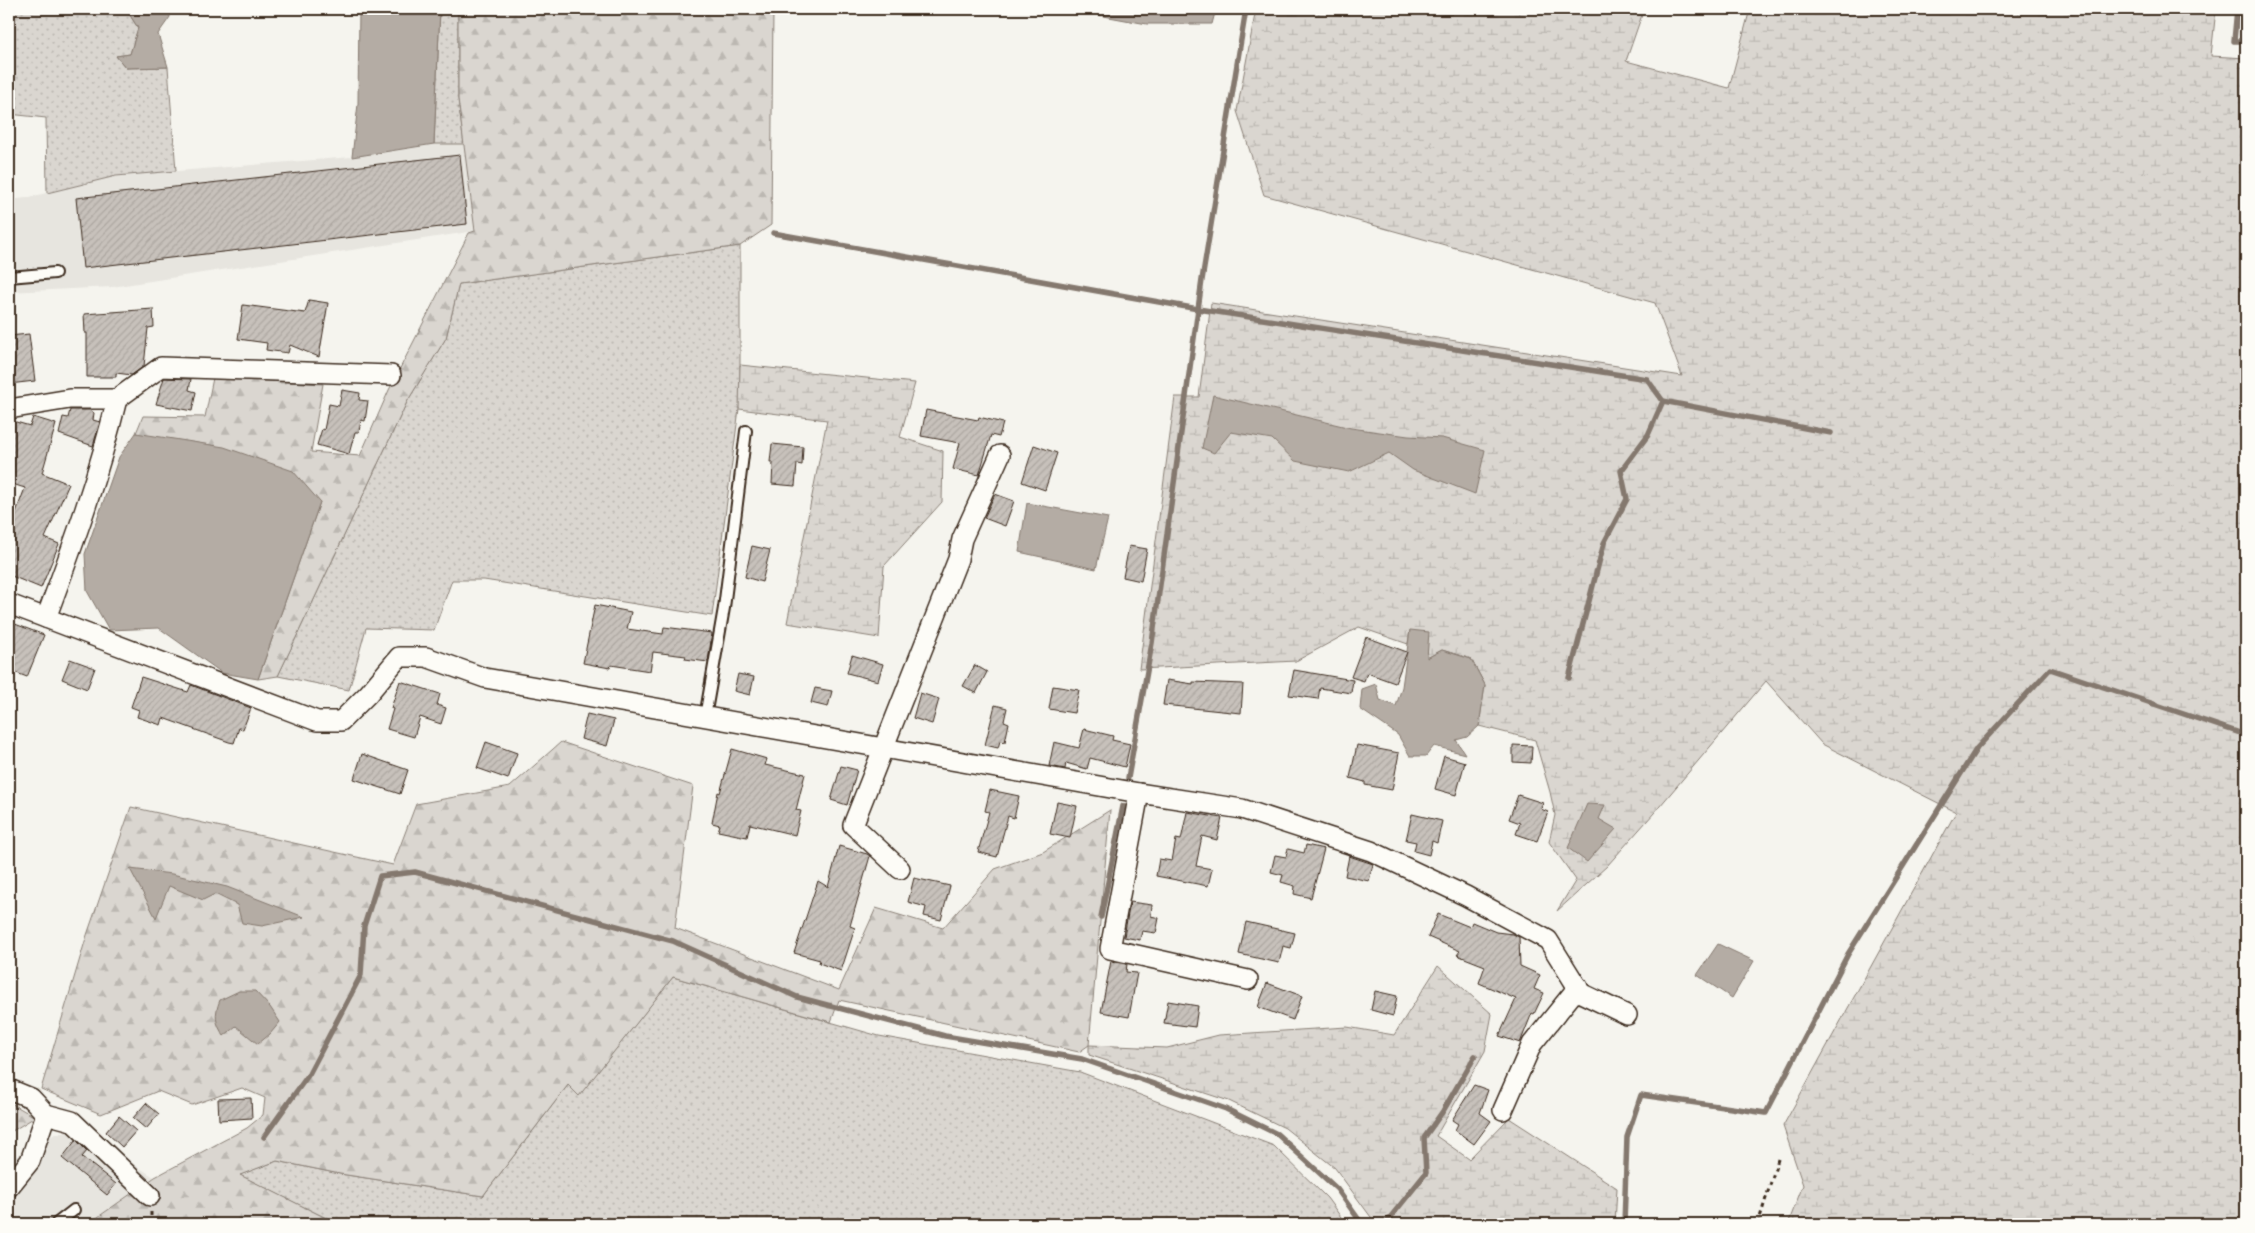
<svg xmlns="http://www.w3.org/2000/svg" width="2255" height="1233" font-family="'Gochi Hand',sans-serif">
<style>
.built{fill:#e7e5df}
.green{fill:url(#green-dots);stroke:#8a8077}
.forest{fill:url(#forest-firs);stroke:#8a8077}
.wetland{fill:url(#wetland-marsh);stroke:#8a8077}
.water{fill:#b4aca4;stroke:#84786e}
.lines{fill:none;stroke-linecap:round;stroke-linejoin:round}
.stream{stroke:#84786e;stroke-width:5.5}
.building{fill:url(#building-hatch);stroke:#3b2a1e}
.service-casing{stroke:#3b2a1e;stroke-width:14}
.minor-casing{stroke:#3b2a1e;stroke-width:22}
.path{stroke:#3b2a1e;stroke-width:3;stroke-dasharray:4 4;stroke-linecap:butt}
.service{stroke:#fdfcf7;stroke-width:10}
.minor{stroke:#fdfcf7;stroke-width:19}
</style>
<defs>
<pattern id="green-dots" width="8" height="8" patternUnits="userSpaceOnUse" patternTransform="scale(1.25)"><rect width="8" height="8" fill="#dad6d0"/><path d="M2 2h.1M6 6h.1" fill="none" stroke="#bcb8b2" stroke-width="1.8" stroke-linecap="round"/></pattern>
<pattern id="forest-firs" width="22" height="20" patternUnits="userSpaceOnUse" patternTransform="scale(1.25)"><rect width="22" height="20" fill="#dad6d0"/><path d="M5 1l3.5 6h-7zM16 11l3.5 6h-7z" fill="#bcb8b2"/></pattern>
<pattern id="wetland-marsh" width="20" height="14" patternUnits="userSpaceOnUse" patternTransform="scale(1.25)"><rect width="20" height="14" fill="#dad6d0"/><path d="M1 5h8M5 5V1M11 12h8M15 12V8" fill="none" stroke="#bcb8b2"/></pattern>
<pattern id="building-hatch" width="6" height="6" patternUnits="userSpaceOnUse" patternTransform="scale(1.25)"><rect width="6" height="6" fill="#c7c1bb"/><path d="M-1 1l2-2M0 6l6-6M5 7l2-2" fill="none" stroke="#aca6a0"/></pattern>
</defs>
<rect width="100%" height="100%" fill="#f5f4ee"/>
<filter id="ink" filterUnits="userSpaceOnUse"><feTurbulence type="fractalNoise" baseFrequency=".02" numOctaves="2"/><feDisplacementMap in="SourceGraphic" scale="10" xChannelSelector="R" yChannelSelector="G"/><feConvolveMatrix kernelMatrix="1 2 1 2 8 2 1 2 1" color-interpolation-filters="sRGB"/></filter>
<g filter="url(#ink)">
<g class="built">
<polygon points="434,144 464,144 475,231 112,287 9,292 9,200 26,198 116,176 352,157"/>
<polygon points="92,1128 117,1154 154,1177 88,1224 9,1224 9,1169 22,1151 55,1134"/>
</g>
<g class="green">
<polygon points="9,9 126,9 138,28 130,54 116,56 126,68 168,67 176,171 116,176 47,193 46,118 9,114"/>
<polygon points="440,9 458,9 458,99 464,144 434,144"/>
<polygon points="740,246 740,401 712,616 484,580 452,580 434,630 366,628 349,690 278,676 407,402 446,338 459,284"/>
<polygon points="673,977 879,1036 1080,1072 1274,1146 1327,1198 1346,1224 338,1224 239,1175 277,1161 340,1174 483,1196 568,1085 579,1095"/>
</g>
<g class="forest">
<polygon points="458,9 773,9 771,225 740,246 459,284 446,338 407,402 278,676 258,679 320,502 136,433 143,416 205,417 213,378 323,384 311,452 360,456 389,390 469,233 475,231 458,99"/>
<polygon points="561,742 693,786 675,928 839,990 876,908 943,928 995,869 1043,852 1110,810 1089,1045 1079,1052 839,1000 831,1022 673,977 579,1096 568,1085 483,1196 340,1174 277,1161 240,1175 338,1224 88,1224 155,1177 247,1128 263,1115 265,1098 242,1088 192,1105 158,1091 101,1114 41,1089 86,938 131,807 393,865 416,804 510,787"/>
<polygon points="9,1102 35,1117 9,1133"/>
</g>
<g class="wetland">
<polygon points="1256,9 1426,9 1451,15 1453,9 1644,9 1626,61 1729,88 1750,9 2216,9 2211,56 2246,58 2246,1224 1788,1224 1803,1185 1783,1126 1956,812 1822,744 1766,681 1654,813 1607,866 1557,911 1576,880 1549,842 1555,815 1550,792 1535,740 1479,726 1485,685 1471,659 1442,650 1427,658 1410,630 1408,644 1359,627 1296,661 1139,669 1175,397 1199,397 1211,303 1682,376 1655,303 1264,195 1237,111"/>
<polygon points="740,365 915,383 900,437 943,451 942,502 884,566 879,638 787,623 827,420 739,409"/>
<polygon points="1438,966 1492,1014 1485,1051 1436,1136 1469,1159 1509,1118 1617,1188 1615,1224 1376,1224 1335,1168 1285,1128 1229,1101 1089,1055 1089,1045 1167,1048 1219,1035 1347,1027 1394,1035"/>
</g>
<g class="water">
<polygon points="126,9 169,9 170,17 158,34 168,67 126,68 116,56 130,54 138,28"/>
<polygon points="359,9 440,9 434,144 352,157 358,104"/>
<polygon points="1066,9 1216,9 1212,24 1147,24"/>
<polygon points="1213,395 1351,428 1408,436 1442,438 1485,450 1475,494 1413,470 1389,453 1349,472 1295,461 1272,439 1231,432 1214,453 1202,448"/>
<polygon points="136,433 224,447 293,471 320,502 258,679 222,673 159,628 109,630 87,591 85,554 119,457"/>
<polygon points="1027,503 1108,518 1096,569 1019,552"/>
<polygon points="1410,630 1429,632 1427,658 1442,650 1471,659 1485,685 1479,726 1467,737 1456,740 1465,754 1434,746 1426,756 1410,756 1398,735 1360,709 1362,689 1376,684 1380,700 1396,706 1402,687"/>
<polygon points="1587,804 1605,805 1599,819 1616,829 1587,862 1568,848"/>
<polygon points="130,869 172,874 227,887 304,917 262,926 242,923 237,905 215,894 203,900 169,886 156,918"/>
<polygon points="1718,944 1754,961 1732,998 1697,975"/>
<path d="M239,991H255L270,1007L280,1022L270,1034L258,1044L236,1026L224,1036C215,1023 214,1015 220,1000Z"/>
</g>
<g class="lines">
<g class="stream">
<polyline points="2237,9 2234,41 2246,41"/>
<polyline points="773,233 1198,309 1647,379 1663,401 1831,433"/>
<polyline points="1569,678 1604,543 1627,499 1621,471 1648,435 1663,401"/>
<polyline points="1128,778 1152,643 1202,280 1246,9"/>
<polyline points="1101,917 1123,806"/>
<polyline points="264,1137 309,1074 361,975 364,926 380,876 415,872 673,941 797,997 945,1036 1082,1059 1226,1109 1277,1134 1337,1189 1362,1224"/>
<polyline points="1385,1224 1426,1173 1424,1138 1443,1111 1475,1056"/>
<polyline points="1624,1224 1627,1137 1641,1095 1766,1113 1848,954 1977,748 2050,669 2246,735"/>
</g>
</g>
<g class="building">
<polygon points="460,155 467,224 83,268 76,198"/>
<polygon points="309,300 328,303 319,357 290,345 288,353 266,350 267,343 238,339 243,305 305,313"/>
<polygon points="153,309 154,327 148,328 144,366 132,375 116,373 116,377 87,377 87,333 85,333 84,314"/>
<polygon points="29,334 35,381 9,384 9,336"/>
<polygon points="164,378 191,379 189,390 196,392 192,411 156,404"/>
<polygon points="342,390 360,393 359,400 368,401 365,421 361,420 359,432 355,432 349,454 317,445 322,429 324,430 329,404 339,406"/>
<polygon points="70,410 90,410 94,413 93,420 100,422 93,446 59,434 63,417 68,418"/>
<polygon points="926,410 978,420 979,417 1003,423 999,437 991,435 979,475 953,469 960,443 921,436"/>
<polygon points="33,417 56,424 42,473 69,484 45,538 59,544 41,588 9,575 9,531 25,488 9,483 9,420 30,426"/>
<polygon points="772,444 803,447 802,465 797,464 795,486 772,484 773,462 770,462"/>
<polygon points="1034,445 1057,453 1045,490 1022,482"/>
<polygon points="995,494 1014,501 1005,526 984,518"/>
<polygon points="752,546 770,550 762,582 745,577"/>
<polygon points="1129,546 1147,549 1141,581 1123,577"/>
<polygon points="595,605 631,612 627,629 663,634 664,627 712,633 708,662 685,659 686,656 653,652 650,671 611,665 610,668 583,663"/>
<polygon points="15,624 44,635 27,677 9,670 9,640"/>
<polygon points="1366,637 1407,652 1395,683 1367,673 1364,681 1351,677"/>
<polygon points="852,655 883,664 878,681 847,673"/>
<polygon points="70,659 95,668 87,689 62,679"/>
<polygon points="975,665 987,672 976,693 963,686"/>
<polygon points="1294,670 1353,680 1351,693 1320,688 1318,699 1289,695"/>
<polygon points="738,674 754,677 750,695 734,691"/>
<polygon points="141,677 188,692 191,685 251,708 243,729 239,728 234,743 229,742 163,718 161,725 137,717 139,710 131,707"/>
<polygon points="1167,680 1193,684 1193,682 1243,684 1241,713 1163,705"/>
<polygon points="400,681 440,694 437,705 446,708 441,724 420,717 414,737 387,729 393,709 391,708"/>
<polygon points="1053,686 1079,690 1074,713 1049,709"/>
<polygon points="815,688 832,691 828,707 811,703"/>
<polygon points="920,693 939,699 932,724 913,718"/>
<polygon points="995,705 1007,708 1004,721 1009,723 1005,742 1000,741 998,748 985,745"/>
<polygon points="587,714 614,720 607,746 581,739"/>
<polygon points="1084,729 1113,736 1112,740 1130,744 1125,767 1090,758 1087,769 1066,763 1065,769 1049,766 1054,742 1079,748"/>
<polygon points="486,742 517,753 508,779 477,768"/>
<polygon points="1357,745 1399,753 1392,790 1365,785 1365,782 1350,778"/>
<polygon points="1513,745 1532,746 1531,763 1513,762"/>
<polygon points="732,749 767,759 765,765 805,774 796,810 801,811 795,835 750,824 747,837 718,831 720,825 712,823 718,792 720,793"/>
<polygon points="362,754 408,770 400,794 354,779"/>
<polygon points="1444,756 1465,762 1456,795 1435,789"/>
<polygon points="841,766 857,770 847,805 831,800"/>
<polygon points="990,790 1019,796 1014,818 1008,816 997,857 978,852 989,812 985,811"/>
<polygon points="1518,795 1543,803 1541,809 1548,812 1537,841 1516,834 1520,823 1509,819"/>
<polygon points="1057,802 1077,806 1070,838 1050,834"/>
<polygon points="1187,812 1222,818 1217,840 1202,836 1196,866 1212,869 1208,886 1156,876 1159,859 1172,861 1176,839 1181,840"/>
<polygon points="1412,814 1442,821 1437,843 1432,841 1429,855 1414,851 1416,842 1406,840"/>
<polygon points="1306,845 1324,849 1311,898 1294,894 1295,886 1281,882 1283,875 1271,872 1275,855 1286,857 1288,849 1304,853"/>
<polygon points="839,846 867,854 870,856 850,926 855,928 841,971 819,963 820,960 794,953 818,881 828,887"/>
<polygon points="1349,856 1373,864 1369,881 1345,876"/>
<polygon points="914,878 950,886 941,920 924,916 926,907 908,902"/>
<polygon points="1130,902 1152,905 1151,916 1159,918 1156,933 1142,931 1140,940 1124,937"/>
<polygon points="1438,914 1470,927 1472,922 1496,932 1513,934 1519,937 1520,966 1540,975 1534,989 1544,993 1534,1014 1532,1013 1520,1043 1499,1036 1516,999 1479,983 1485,966 1457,955 1460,951 1428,937"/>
<polygon points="1246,922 1295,933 1291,948 1283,946 1279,963 1239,954"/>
<polygon points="1111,961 1127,964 1126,972 1137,973 1129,1017 1101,1012"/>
<polygon points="1267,983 1302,996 1293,1020 1258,1007"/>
<polygon points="1375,991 1397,996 1393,1016 1371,1010"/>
<polygon points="1168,1001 1198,1006 1195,1027 1164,1023"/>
<polygon points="1474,1085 1488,1090 1480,1113 1491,1121 1474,1144 1455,1130 1458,1124 1452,1120"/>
<polygon points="251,1098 252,1118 219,1120 218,1099"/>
<polygon points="146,1103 159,1114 146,1129 133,1118"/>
<polygon points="119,1116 136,1131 122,1147 106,1132"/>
<polygon points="76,1140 87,1151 82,1157 116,1184 107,1195 62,1158"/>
</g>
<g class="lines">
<defs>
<g id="service">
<polyline points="9,277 55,273"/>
<polyline points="705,717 724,608 746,431"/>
<polyline points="56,1224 74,1210"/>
</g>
<g id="minor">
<polyline points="9,409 70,399 117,399 161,367 391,375"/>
<polyline points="9,604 317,721 341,721 368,694 399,657 426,657 485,678 1139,793 1242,809 1371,851 1466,896 1548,940 1581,993 1627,1015"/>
<path d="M46,618C73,546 99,474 117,399"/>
<polyline points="1139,793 1110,949 1248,980"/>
<polyline points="900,869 853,825 958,559 962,539 1000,455"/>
<polyline points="9,1089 31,1098 46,1114 72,1121 150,1196"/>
<polyline points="1503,1110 1532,1044 1578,987"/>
<polyline points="9,1187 30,1161 46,1114"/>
</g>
</defs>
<use href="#service" class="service-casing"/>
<use href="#minor" class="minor-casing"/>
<g class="path">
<polyline points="151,1212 151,1224"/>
<polyline points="1758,1224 1779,1156"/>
</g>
<use href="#service" class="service"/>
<use href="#minor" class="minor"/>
</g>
</g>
<rect width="2255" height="1233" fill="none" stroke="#fdfcf7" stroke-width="30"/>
<rect x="15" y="15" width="2225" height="1203" fill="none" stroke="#3b2a1e" stroke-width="2" filter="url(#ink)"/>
</svg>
